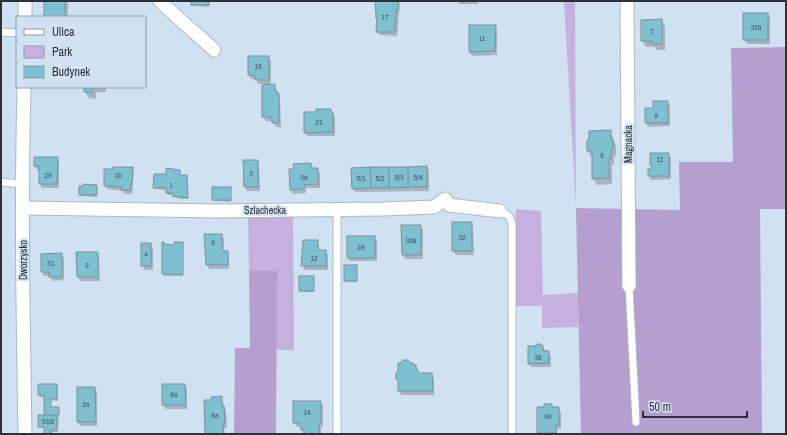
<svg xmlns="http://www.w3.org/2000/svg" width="787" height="435" font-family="'Archivo Narrow',sans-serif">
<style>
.green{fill:#c6b1de}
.forest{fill:#b59fce}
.shadow{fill:#0003}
.building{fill:#7ebfd0;stroke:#7a9298}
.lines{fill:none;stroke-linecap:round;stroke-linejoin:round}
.service-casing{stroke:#a9b9c8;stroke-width:9}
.minor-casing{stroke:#a9b9c8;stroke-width:15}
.service{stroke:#fff;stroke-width:7}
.minor{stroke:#fff;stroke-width:13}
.labels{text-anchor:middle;stroke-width:4;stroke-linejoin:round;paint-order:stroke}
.number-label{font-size:8px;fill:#40555f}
.street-label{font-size:10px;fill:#2c3239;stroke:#d0e1f1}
</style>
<rect width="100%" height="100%" fill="#d0e1f1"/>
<g class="green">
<polygon points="564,1 575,1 576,208"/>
<polygon points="516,209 541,211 543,295 578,293 578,327 542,328 542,306 514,306"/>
<polygon points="248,217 293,217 294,350 276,350 277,271 249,271"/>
</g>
<g class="forest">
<polygon points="786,47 786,209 760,209 762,434 581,434 576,208 680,210 679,162 733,162 731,48"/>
<polygon points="249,271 277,271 276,434 234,434 235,348 250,348"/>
</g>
<g class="shadow">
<polygon points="45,1 72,1 72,2 68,2 68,17 45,17"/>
<polygon points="192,1 209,1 209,7 193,6"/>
<polygon points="376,1 398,1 400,3 397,36 380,35 377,31"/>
<polygon points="457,1 478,1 478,4 459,4"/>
<polygon points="744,14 768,14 770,18 770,44 747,44 744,40"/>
<polygon points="662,20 665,27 665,50 656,50 655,47 646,47 642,40"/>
<polygon points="495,26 497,30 497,55 472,56 470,52"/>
<polygon points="268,57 271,61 271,85 274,85 280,98 281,127 276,127 273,121 266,121 263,117 263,84 258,84 256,79 251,79 249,75"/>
<polygon points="85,87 106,87 106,92 96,92 96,99 89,98 85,92"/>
<polygon points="667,102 670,106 670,126 648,127 646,123"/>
<polygon points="330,110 335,117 335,136 307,136 305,132 317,113"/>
<polygon points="610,131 616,146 616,156 614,156 614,165 612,165 612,184 597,185 593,178 593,157 591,157 588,151"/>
<polygon points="668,154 671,158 671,179 651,180 649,176 654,170 651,166"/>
<polygon points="57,158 59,162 59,188 42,188 40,184 40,170 37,170 35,166"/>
<polygon points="257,161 259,165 260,191 247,191 245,187"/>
<polygon points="311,165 313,169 317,169 320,173 320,188 306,188 306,193 293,194 291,189"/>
<polygon points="427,167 429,171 429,191 355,192 353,188"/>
<polygon points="132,168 134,172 132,194 124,194 123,191 107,189 105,185"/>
<polygon points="180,171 181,176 186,176 187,178 188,199 180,199 175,197 173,195 168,195 167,190 155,189 154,188 167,175"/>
<polygon points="96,186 97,197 81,196 80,195"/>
<polygon points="230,188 231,202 214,201 213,200"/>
<polygon points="453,223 471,223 473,227 474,255 456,255 453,251"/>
<polygon points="420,226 423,230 423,259 405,259 403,255"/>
<polygon points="222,235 224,239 224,252 227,252 229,256 229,269 209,269 207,264"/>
<polygon points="374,237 377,241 377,261 350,261 348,257"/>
<polygon points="317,241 319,245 319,251 326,251 328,255 328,270 305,270 302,265"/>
<polygon points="182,243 183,276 164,276 163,245 175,246"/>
<polygon points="151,244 153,248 153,270 145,270 142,265"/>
<polygon points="97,253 99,257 100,281 80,281 78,277"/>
<polygon points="61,254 64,258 64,280 53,281 50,276 44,276 42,272 42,255"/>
<polygon points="356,266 357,282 346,282 345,281"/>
<polygon points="313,277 314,292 301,292 300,290"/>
<polygon points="542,347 551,356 551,367 531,367 529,363"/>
<polygon points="410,364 416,366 420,374 432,374 434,378 434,395 401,395 399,391 399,383 397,379 399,373"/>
<polygon points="39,385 57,385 58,387 58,401 51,400 51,408 59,410 58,432 52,432 52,434 45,434 45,428 40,428 39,426 45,416 45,397 40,397 39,395"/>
<polygon points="185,385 187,389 187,409 166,409 163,405"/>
<polygon points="95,388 97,392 97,426 80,426 78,422"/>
<polygon points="221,397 226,411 227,428 224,428 225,434 206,434 212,401"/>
<polygon points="320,402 323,406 323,426 321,427 321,434 305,434 302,430 302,426 297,427 294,423"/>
<polygon points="551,405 553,408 558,408 561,412 561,429 557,429 557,434 539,434 538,432 545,408"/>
</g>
<g class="building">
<rect x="44" y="1" width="21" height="16"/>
<rect x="191" y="1" width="18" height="4"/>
<polygon points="375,1 398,1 398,10 396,10 395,32 376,32 377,17 375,17 376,16"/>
<rect x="743" y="13" width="25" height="27"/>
<polygon points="662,19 662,44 652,44 652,41 641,41 641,20"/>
<polygon points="469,25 496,25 495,51 469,52"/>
<polygon points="248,56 269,56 269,80 255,80 255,75 248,75"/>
<polygon points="275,84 275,91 277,91 277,94 279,93 279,123 272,123 272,117 262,117 262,85"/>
<polygon points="84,87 93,87 92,93 84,92"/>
<polygon points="653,101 668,101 668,123 645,123 645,108 653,108"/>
<polygon points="316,109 331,109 331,112 333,112 333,132 304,133 304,112 316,112"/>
<polygon points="611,130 611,139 613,139 613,150 611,150 611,159 609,159 609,178 592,179 592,151 587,151 587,140 589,139 589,131"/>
<polygon points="650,153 669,153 669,176 648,176 648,169 652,169 652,166 650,166"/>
<polygon points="34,157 58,157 57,184 39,184 39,166 34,166"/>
<polygon points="243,160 258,160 258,187 244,187"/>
<polygon points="311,163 311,168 318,168 318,184 304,185 304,189 290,190 289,169 294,169 293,164"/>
<polygon points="427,166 427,187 408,187 408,167"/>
<polygon points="113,167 133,167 131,190 121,190 121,187 104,186 104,169 113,169"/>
<polygon points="370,167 371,188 352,189 351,168"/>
<polygon points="370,167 389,167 389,188 371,188"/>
<polygon points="389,167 408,167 408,187 389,188"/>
<polygon points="166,168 180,170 180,175 187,175 188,198 174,196 173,197 173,193 166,193 166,188 153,188 154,174 166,174"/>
<polygon points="83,184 97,185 97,195 79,195 79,186 83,186"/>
<rect x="212" y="187" width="19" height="13"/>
<rect x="452" y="222" width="20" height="29"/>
<polygon points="401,225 421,225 421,255 402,255"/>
<polygon points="204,234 222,234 222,251 228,251 228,265 206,265"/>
<rect x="347" y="236" width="28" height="22"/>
<polygon points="303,240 318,240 318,250 326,250 326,266 301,266"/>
<polygon points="162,242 164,242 164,244 174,245 174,242 183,242 183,274 162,274"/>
<rect x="141" y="243" width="10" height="23"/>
<polygon points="76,252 98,252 98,277 77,277"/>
<polygon points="62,253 62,277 49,277 49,272 41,272 41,254"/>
<rect x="344" y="265" width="13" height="16"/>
<rect x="299" y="276" width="15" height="15"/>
<polygon points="537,344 541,344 543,346 543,351 549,351 549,363 528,364 528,346 535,346"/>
<polygon points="403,360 408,360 410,363 413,363 413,365 416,365 416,369 420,373 432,373 433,391 398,391 398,379 396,379 396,372 398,372 398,363 400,363"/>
<polygon points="38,384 57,384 57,399 51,399 51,407 59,407 59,415 44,415 44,395 38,395"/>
<polygon points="162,384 185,384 186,405 162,405"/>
<polygon points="77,387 95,387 96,422 77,422"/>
<polygon points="222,396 222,406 224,406 225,424 223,424 223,434 205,434 204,400 211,400 211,397"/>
<polygon points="293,401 321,401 321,422 319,423 319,434 304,434 304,430 301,430 300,423 293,423"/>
<polygon points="544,404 552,404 552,407 559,407 559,425 556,425 556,433 537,433 537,407 544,407"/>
<polygon points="38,415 57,415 57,430 51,430 51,434 44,434 44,427 38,427"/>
</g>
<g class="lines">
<defs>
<g id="service">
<polyline points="1,32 17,33"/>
<polyline points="1,182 22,184"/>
<polyline points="337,210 337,434"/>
<polyline points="500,211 509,216 512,224 512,434"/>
<polyline points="629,286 636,422"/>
</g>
<g id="minor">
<path d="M160,1C177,18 196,33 214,50"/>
<polyline points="627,1 629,286"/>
<polyline points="25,17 25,1"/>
<path d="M24,87C21,203 23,318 25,434"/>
<polyline points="23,208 218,211 384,209 434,207 445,199 449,205 500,211"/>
</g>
</defs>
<use href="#service" class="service-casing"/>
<use href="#minor" class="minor-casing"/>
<use href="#service" class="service"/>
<use href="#minor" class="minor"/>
</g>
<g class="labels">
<g class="number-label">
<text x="385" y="20">17</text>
<text x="756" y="30">328</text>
<text x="652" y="34">7</text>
<text x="482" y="41">11</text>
<text x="258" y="69">19</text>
<text x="656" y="118">9</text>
<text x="319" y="125">21</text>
<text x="602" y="158">6</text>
<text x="660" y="162">11</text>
<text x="251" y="176">3</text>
<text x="48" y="178">29</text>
<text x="118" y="178">1b</text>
<text x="304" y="180">3a</text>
<text x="399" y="180">5/3</text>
<text x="418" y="180">5/4</text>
<text x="361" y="181">5/1</text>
<text x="380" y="181">5/2</text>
<text x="171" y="188">1</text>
<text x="462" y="240">32</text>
<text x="411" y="243">30a</text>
<text x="213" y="245">8</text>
<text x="361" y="250">28</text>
<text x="146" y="257">4</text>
<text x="314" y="261">12</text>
<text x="51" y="266">31</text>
<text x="87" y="268">2</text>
<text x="538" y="360">38</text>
<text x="174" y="397">6a</text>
<text x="86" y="407">2a</text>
<text x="307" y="415">14</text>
<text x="215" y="418">8a</text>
<text x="548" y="419">40</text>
<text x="48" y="424">33/2</text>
</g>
<g class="street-label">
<text transform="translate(628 144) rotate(-90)" y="4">Magnacka</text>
<text x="265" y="214">Szlachecka</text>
<text transform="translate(23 260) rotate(-90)" y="4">Dworzysko</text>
</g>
</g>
<rect width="787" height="435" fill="none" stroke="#2c3239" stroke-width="4"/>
<rect x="16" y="16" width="130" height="72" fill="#d0e1f1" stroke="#8e9ba7"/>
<rect x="24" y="29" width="20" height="6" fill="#ffffff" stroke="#8e9ba7"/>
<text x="52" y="36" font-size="12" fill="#2c3239">Ulica</text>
<rect x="24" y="46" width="20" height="12" fill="#c6b1de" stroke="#8e9ba7"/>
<text x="52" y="56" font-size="12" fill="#2c3239">Park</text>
<rect x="24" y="66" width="20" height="12" fill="#7ebfd0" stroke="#8e9ba7"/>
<text x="52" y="76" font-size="12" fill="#2c3239">Budynek</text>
<path d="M643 411v6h104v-6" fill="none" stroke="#2c3239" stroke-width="2"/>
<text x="649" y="411" font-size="12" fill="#2c3239" stroke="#d0e1f1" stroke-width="3" paint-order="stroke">50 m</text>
</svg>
